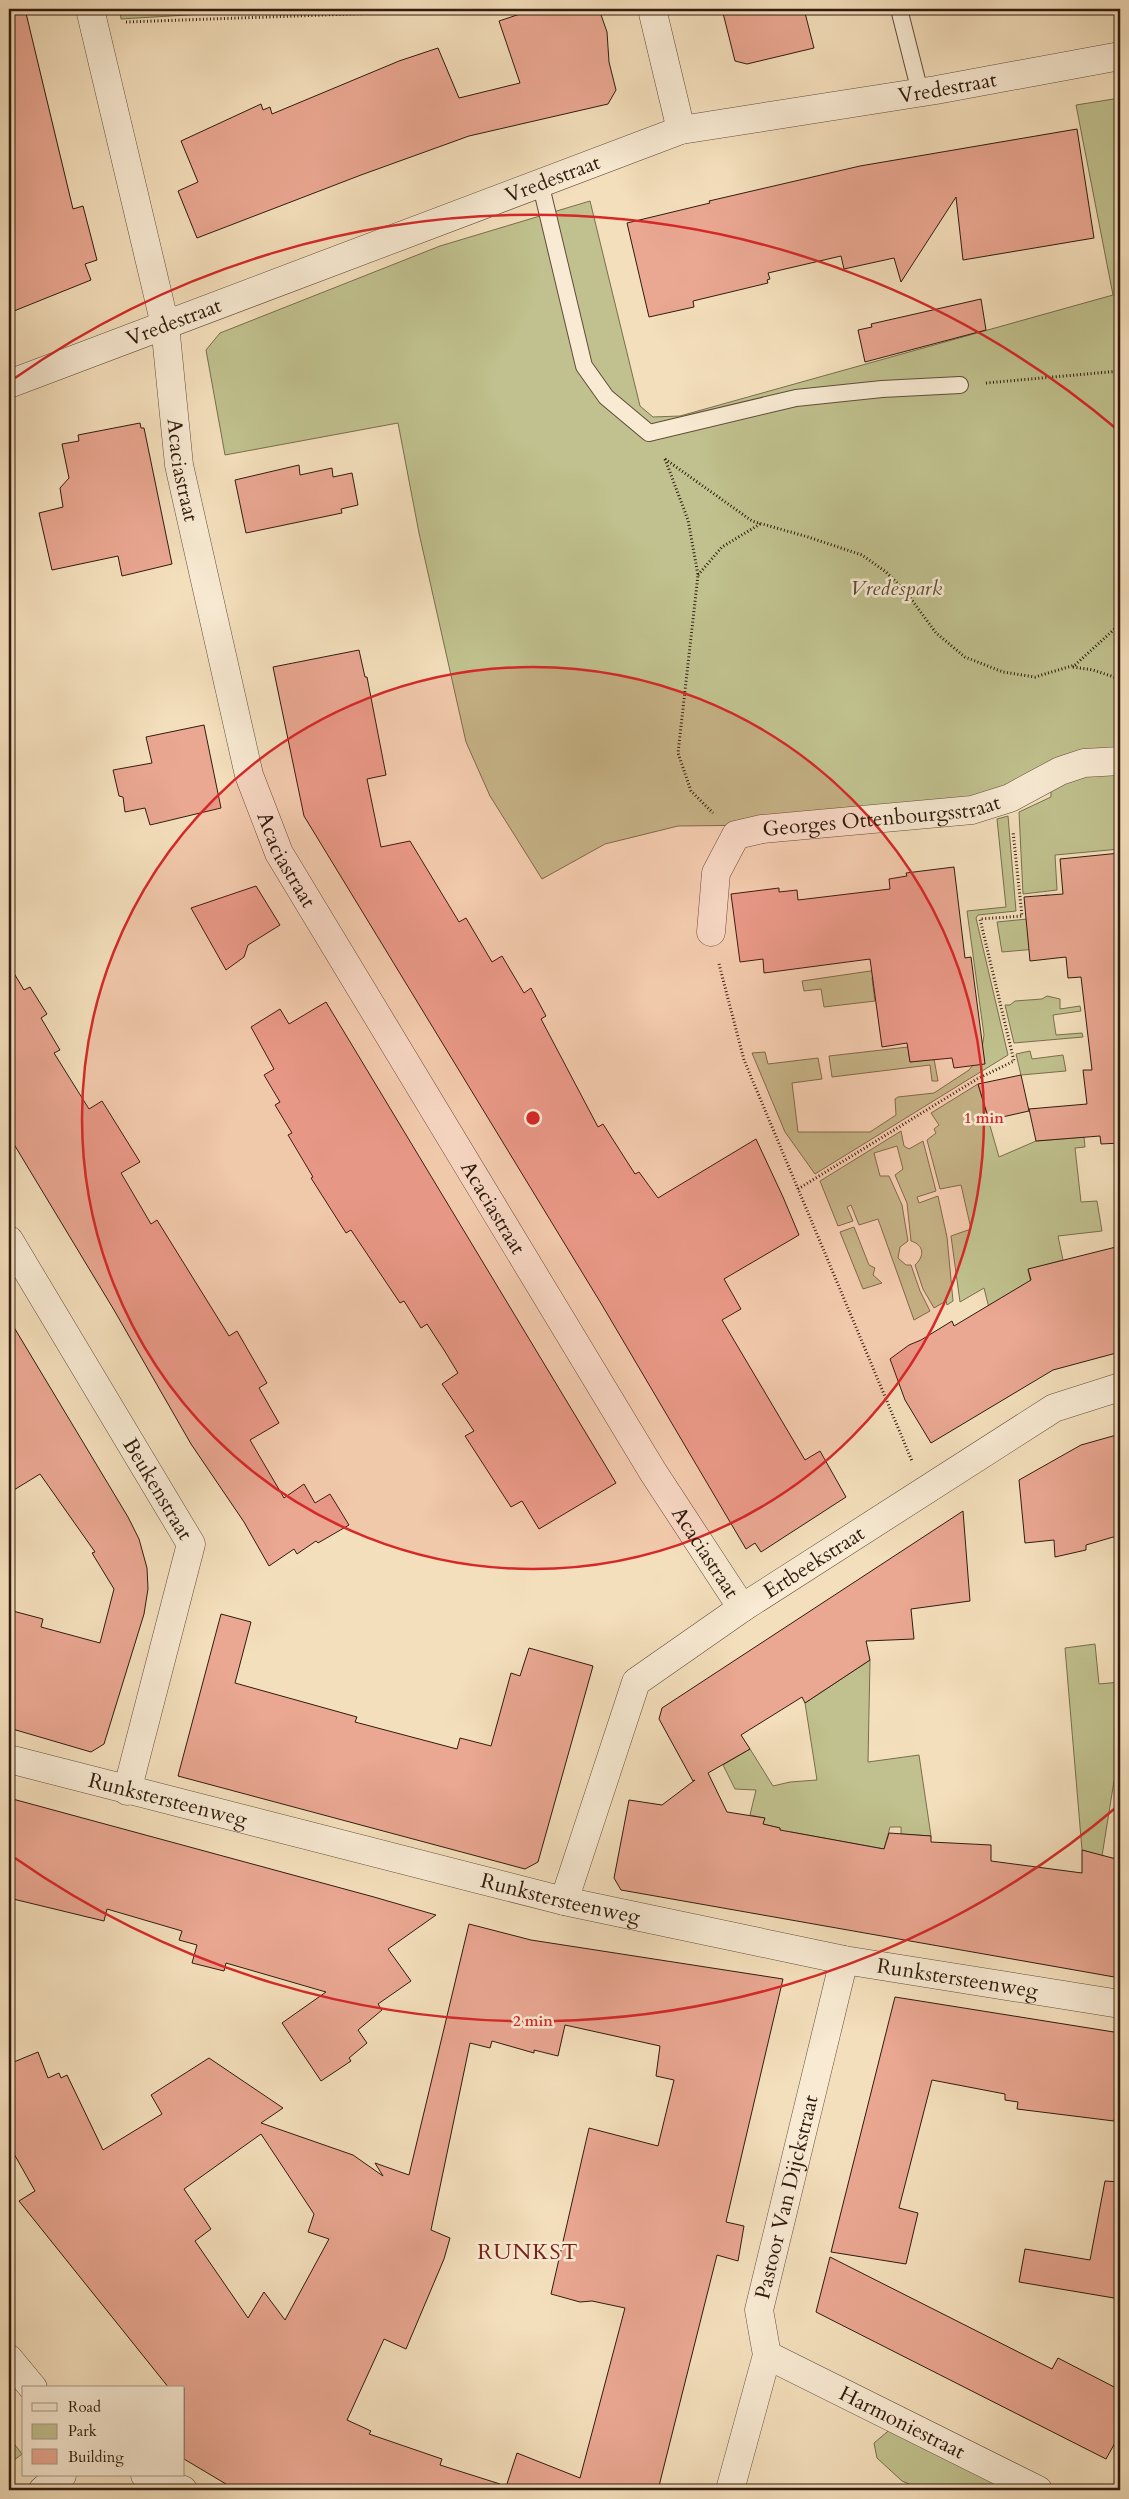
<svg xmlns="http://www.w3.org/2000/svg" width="1129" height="2499" font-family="Cardo,serif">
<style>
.green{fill:#c0c18e;stroke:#786e4e}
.building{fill:#eaa792;stroke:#301b0e;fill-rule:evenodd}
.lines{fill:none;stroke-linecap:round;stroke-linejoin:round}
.service-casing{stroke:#614c3a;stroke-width:18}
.minor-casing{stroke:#614c3a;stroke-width:29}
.path{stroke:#301b0e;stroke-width:3;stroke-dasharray:1 2.5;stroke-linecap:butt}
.service{stroke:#f8ead3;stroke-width:16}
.minor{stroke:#f8ead3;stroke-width:28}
.ring{fill:none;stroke:#d62828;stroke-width:2.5}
.labels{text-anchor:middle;stroke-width:5;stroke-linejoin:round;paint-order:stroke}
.street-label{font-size:21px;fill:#301b0e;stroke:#f8ead3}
.park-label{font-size:21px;font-style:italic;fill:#5b4d34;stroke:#f8ead3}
.neighbourhood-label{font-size:22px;letter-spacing:1px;fill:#7a1f14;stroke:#f8ead3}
.centre{fill:#d62828;stroke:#f8ead3;stroke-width:2.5}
.ring-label{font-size:15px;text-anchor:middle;font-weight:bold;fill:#d62828;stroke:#f8ead3;stroke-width:5;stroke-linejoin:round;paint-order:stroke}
</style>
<rect width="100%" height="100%" fill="#f4dfbc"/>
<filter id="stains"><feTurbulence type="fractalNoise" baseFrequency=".004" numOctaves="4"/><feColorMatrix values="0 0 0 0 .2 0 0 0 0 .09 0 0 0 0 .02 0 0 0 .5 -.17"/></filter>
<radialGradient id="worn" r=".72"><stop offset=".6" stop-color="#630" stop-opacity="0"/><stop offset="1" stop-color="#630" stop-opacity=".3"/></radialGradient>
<g class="green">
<polygon points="120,9 285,9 121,19"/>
<polygon points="1120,98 1120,754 971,804 766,825 678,826 605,844 542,879 490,796 466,742 419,533 398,423 225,455 206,350 220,333 440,246 590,201 640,406 653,417 680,416 1113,295 1076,105"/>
<polygon points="1120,771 1120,849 1055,855 1057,890 1023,894 1019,812 1051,797 1051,784 1066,778"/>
<polygon points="1008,816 1016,911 978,915 976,918 1008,1055 815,1174 785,1132 752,1053 765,1052 768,1064 818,1058 822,1079 792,1083 798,1132 870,1132 896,1115 895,1099 898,1097 934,1093 969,1070 981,1055 984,1035 967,911 1006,907 997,819"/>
<polygon points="1045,895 1057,896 1048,948 1002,952 997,922 1048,917"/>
<polygon points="884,969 884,976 872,978 875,1001 824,1007 821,989 804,991 802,981"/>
<polygon points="1047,996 1060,999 1060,1009 1080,1006 1081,1011 1053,1015 1056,1035 1082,1033 1083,1037 1014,1043 1005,1005 1010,1005 1015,1001 1042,999"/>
<polygon points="908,1047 910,1062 934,1059 938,1081 932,1081 930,1065 832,1077 829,1056"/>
<polygon points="1030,1051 1032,1059 1063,1055 1066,1071 1021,1075 1016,1054"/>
<polygon points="978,1084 999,1157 1036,1141 1084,1137 1085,1147 1075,1148 1081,1202 1097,1201 1102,1231 1058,1236 1063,1260 1028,1270 1034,1295 989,1308 984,1288 960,1302 951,1236 971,1229 961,1185 940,1189 927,1140 936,1133 934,1129 939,1125 931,1113"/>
<path d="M901,1131L904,1146L909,1149L923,1141L936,1191L917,1197L919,1203L938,1196L947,1237L953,1301L947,1305L946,1301L934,1308L923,1289L915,1265C925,1256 924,1245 911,1241L907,1203L895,1175L903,1169L897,1146L874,1153L880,1176H889L902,1205L908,1241L900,1247L898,1258L906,1265H911L920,1291L930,1311L914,1320L878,1219L859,1225L851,1205L847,1207L853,1221L838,1226L820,1181Z"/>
<polygon points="854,1227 869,1265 875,1268 873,1275 882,1283 863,1289 840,1232"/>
<polygon points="1095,1644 1099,1684 1120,1682 1120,1781 1114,1781 1102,1856 1082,1850 1065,1648"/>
<polygon points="870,1660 868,1762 919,1755 931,1836 901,1834 901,1827 890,1827 884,1849 791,1832 775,1856 780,1828 763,1824 764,1818 750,1815 756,1790 735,1789 723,1765 750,1749 773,1786 790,1782 817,1780 805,1703"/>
<polygon points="893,2427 1020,2490 923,2490 902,2481 877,2458 874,2443"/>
<polygon points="9,2437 22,2454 9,2464"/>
</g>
<g class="building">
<polygon points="9,9 25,9 73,209 83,206 97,260 85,264 91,280 9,313"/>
<polygon points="535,9 599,9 607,32 609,62 616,90 608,104 469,136 361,175 197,238 178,191 198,182 181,141 261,104 263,110 270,107 272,114 399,61 438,48 459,98 520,83 499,21"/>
<polygon points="722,9 804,9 814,48 747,64 735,61"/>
<polygon points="1077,129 1094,238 963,260 956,197 901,282 894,258 844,269 841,256 768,273 770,279 767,280 768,283 693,301 694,307 649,317 627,223 710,203 709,201 860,166"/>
<polygon points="981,299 986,330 865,362 858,330 872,327 871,324"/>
<polygon points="140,423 141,428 144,428 172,564 122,576 118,556 52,570 39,513 63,507 60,488 69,478 62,444 79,441 78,435"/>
<polygon points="299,465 300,475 332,468 333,477 352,473 358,505 341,509 342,513 246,533 235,480"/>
<polygon points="359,650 365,677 367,677 386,775 367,779 381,847 410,841 459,922 466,918 492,962 502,956 524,993 531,988 546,1016 541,1019 598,1127 603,1124 635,1174 639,1172 658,1198 756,1139 783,1197 799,1235 724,1279 741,1309 722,1320 805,1460 820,1451 846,1497 761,1552 755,1543 746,1549 602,1305 304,816 273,667"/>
<polygon points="204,725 221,808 150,825 145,808 125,812 123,797 119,796 113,770 152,763 146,737"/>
<polygon points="1120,853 1120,1143 1101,1144 1100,1136 1036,1141 1029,1109 1087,1104 1083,1070 1092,1070 1081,977 1068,978 1066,957 1030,961 1024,897 1063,894 1060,859"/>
<polygon points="954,867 965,958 971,957 985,1064 954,1068 952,1058 910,1062 907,1043 882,1047 870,959 764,973 763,959 740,962 731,894 779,888 779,892 797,890 798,900 890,889 889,879 907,876 906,873"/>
<polygon points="256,886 280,925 248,945 244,957 226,970 191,908"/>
<polygon points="9,965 24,990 30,987 47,1014 41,1018 60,1050 54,1053 89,1109 102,1101 140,1162 121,1173 151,1224 157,1220 229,1336 237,1331 267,1383 259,1388 279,1423 250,1440 284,1498 304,1484 315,1503 330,1494 349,1525 318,1543 316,1541 297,1554 294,1549 269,1566 244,1522 191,1444 114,1310 9,1136"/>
<polygon points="326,1002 616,1483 539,1529 522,1501 511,1507 465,1436 474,1431 442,1384 458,1373 444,1350 427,1324 421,1328 404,1301 400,1303 351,1230 346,1233 311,1178 313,1177 288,1135 292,1133 275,1105 280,1102 264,1075 274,1069 251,1027 280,1009 289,1024"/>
<polygon points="1021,1075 1029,1111 989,1120 978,1084"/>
<polygon points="1120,1246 1120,1352 1053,1370 931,1443 905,1400 890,1359 909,1345 921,1340 952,1321 954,1326 1031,1280 1028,1269"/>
<polygon points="9,1319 128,1517 139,1539 147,1568 148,1589 144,1614 104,1744 91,1752 9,1728 9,1610 43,1619 41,1627 100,1643 114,1589 92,1553 95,1552 40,1474 9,1493"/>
<polygon points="1120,1434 1120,1535 1086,1545 1086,1550 1055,1557 1054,1540 1025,1543 1019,1480 1081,1445"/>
<polygon points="963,1511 970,1601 911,1609 914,1639 866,1641 870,1660 805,1703 802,1697 741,1735 750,1749 708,1773 727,1812 765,1818 763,1824 780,1828 780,1830 884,1849 889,1833 931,1836 931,1842 991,1845 991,1861 1082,1873 1082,1850 1120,1860 1120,1978 621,1890 614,1878 629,1800 662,1805 695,1780 693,1781 659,1719 662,1708"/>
<polygon points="221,1614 251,1622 235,1683 357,1717 355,1722 457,1749 460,1738 491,1746 511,1673 520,1676 529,1648 593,1666 538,1862 525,1869 178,1776"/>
<polygon points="9,1798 374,1897 436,1915 388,1949 411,1981 378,2004 382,2010 358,2030 367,2043 349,2058 351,2061 321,2081 282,2023 326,1992 226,1963 224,1971 192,1963 197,1945 179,1940 182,1931 107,1909 104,1921 9,1898"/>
<path d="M469,1924L531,1940L783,1979L726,2222L744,2226L738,2261L717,2255L658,2490H505L517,2453L580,2478L625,2308L592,2301L580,2302L551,2294L589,2128L658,2146L674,2080L656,2076L660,2046L565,2025L558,2056L534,2050V2053L492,2041L490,2048L470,2043L431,2230L450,2238L444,2259L406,2349L384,2339L347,2420L371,2431L369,2434L442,2459L440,2465L500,2484L499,2490H236L184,2459V2388H169L19,2201L35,2191L9,2145V2064L38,2052L48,2078L59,2073L61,2078L67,2075L103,2150L162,2114L151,2095L209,2058L283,2108L261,2123L353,2155L383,2176L375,2163L409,2175ZM261,2134L314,2214L308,2232L329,2239L285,2320L264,2292L248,2318L195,2241L211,2229L184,2189Z"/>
<polygon points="895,1997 1120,2033 1120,2114 1115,2114 1114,2121 1017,2109 1018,2102 1005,2100 1005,2094 932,2080 899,2208 918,2213 906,2264 831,2252"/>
<polygon points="1105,2181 1120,2182 1120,2299 1019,2282 1025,2249 1090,2260"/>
<polygon points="830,2257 1052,2369 1058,2358 1120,2390 1120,2434 1106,2459 816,2312"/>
</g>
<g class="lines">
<defs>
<g id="service">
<polyline points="899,9 920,92"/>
<polyline points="540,182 584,366 606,397 649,433 796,398 882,389 960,385"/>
</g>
<g id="minor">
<path id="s1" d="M90,9L165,325L179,465L249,775L279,853L653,1472L742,1608"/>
<polyline points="652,9 681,130"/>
<path id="s2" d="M9,384L681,130L936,90L1120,56"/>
<path id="s3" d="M711,932L716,873L736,835L762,829L972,810L1010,798L1060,771L1084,763L1120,761"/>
<path id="s4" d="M9,1240L191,1544L127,1791"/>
<path id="s5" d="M9,1759L564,1901L844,1960L1120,2004"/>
<path id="s6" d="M564,1901L636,1682L742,1608L1054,1408L1120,1387"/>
<path id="s7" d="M767,2355L1038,2490"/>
<polyline points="9,2359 33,2388"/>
<polyline points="145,2475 183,2490"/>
<polyline points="43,2490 62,2475"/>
<path id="s8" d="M730,2490L767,2355L759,2310L844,1960"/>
</g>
</defs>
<use href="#service" class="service-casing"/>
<use href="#minor" class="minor-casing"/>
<g class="path">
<polyline points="126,22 408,12 408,9"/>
<polyline points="986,383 1120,371"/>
<polyline points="665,459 752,521 808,537 862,555 886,572 906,592 936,633 965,657 1003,672 1035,677 1075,665 1120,624"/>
<polyline points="665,459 688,520 698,575 678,753 691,791 713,813"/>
<polyline points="698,575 722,547 760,524"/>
<polyline points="1073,667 1093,670 1120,679"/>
<polyline points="719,964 744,1060 912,1461"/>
<polyline points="798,1189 977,1079 1014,1061 980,919 1022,916 1013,831"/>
</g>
<use href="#service" class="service"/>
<use href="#minor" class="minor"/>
</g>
<circle cx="533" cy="1118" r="451" fill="#d62828" fill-opacity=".12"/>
<g class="ring">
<circle cx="533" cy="1118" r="451"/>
<path d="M1119 1805A903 903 0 0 1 15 1858M15 378A903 903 0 0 1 1119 431"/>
</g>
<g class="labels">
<g class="street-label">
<text dy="7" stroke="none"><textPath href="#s2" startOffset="988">Vredestraat</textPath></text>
<text dy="7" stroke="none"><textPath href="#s2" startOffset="581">Vredestraat</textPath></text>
<text dy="7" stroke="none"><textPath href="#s2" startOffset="176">Vredestraat</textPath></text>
<text dy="7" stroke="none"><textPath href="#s1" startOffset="471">Acaciastraat</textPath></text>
<text dy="7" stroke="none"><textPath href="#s3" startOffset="249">Georges Ottenbourgsstraat</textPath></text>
<text dy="7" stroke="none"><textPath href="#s1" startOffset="876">Acaciastraat</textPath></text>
<text dy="7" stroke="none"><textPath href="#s1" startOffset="1281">Acaciastraat</textPath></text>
<text dy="7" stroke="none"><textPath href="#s4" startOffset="290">Beukenstraat</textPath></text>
<text dy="7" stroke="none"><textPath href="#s1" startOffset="1686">Acaciastraat</textPath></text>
<text dy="7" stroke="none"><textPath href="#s6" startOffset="445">Ertbeekstraat</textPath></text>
<text dy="7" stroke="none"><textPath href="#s5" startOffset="164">Runkstersteenweg</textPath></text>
<text dy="7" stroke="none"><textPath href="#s5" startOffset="569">Runkstersteenweg</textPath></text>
<text dy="7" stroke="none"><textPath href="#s5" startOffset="974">Runkstersteenweg</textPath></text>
<text dy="7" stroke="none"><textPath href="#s8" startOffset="302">Pastoor Van Dijckstraat</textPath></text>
<text dy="7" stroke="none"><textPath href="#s7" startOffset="151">Harmoniestraat</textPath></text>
</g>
<g class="park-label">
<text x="896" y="595">Vredespark</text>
</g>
<g class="neighbourhood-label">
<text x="528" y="2259">RUNKST</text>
</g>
</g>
<circle cx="533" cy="1118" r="8" class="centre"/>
<g class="ring-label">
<text x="984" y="1123">1 min</text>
<text x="533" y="2026">2 min</text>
</g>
<rect width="1129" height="2499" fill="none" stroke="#f4dfbc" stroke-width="30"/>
<rect x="10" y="10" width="1109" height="2479" fill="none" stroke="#301b0e" stroke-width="2.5"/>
<rect x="15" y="15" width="1099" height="2469" fill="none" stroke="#301b0e"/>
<rect x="22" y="2386" width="162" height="90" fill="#f8ead3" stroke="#a89784"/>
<rect x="32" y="2403" width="25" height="8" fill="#f8ead3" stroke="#a89784"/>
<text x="68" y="2412" font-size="15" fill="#301b0e">Road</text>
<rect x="32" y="2424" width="25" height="15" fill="#c0c18e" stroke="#a89784"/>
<text x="68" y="2436" font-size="15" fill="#301b0e">Park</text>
<rect x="32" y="2449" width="25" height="15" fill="#eaa792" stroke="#a89784"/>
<text x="68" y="2462" font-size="15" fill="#301b0e">Building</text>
<rect width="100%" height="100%" filter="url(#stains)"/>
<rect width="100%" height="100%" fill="url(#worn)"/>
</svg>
